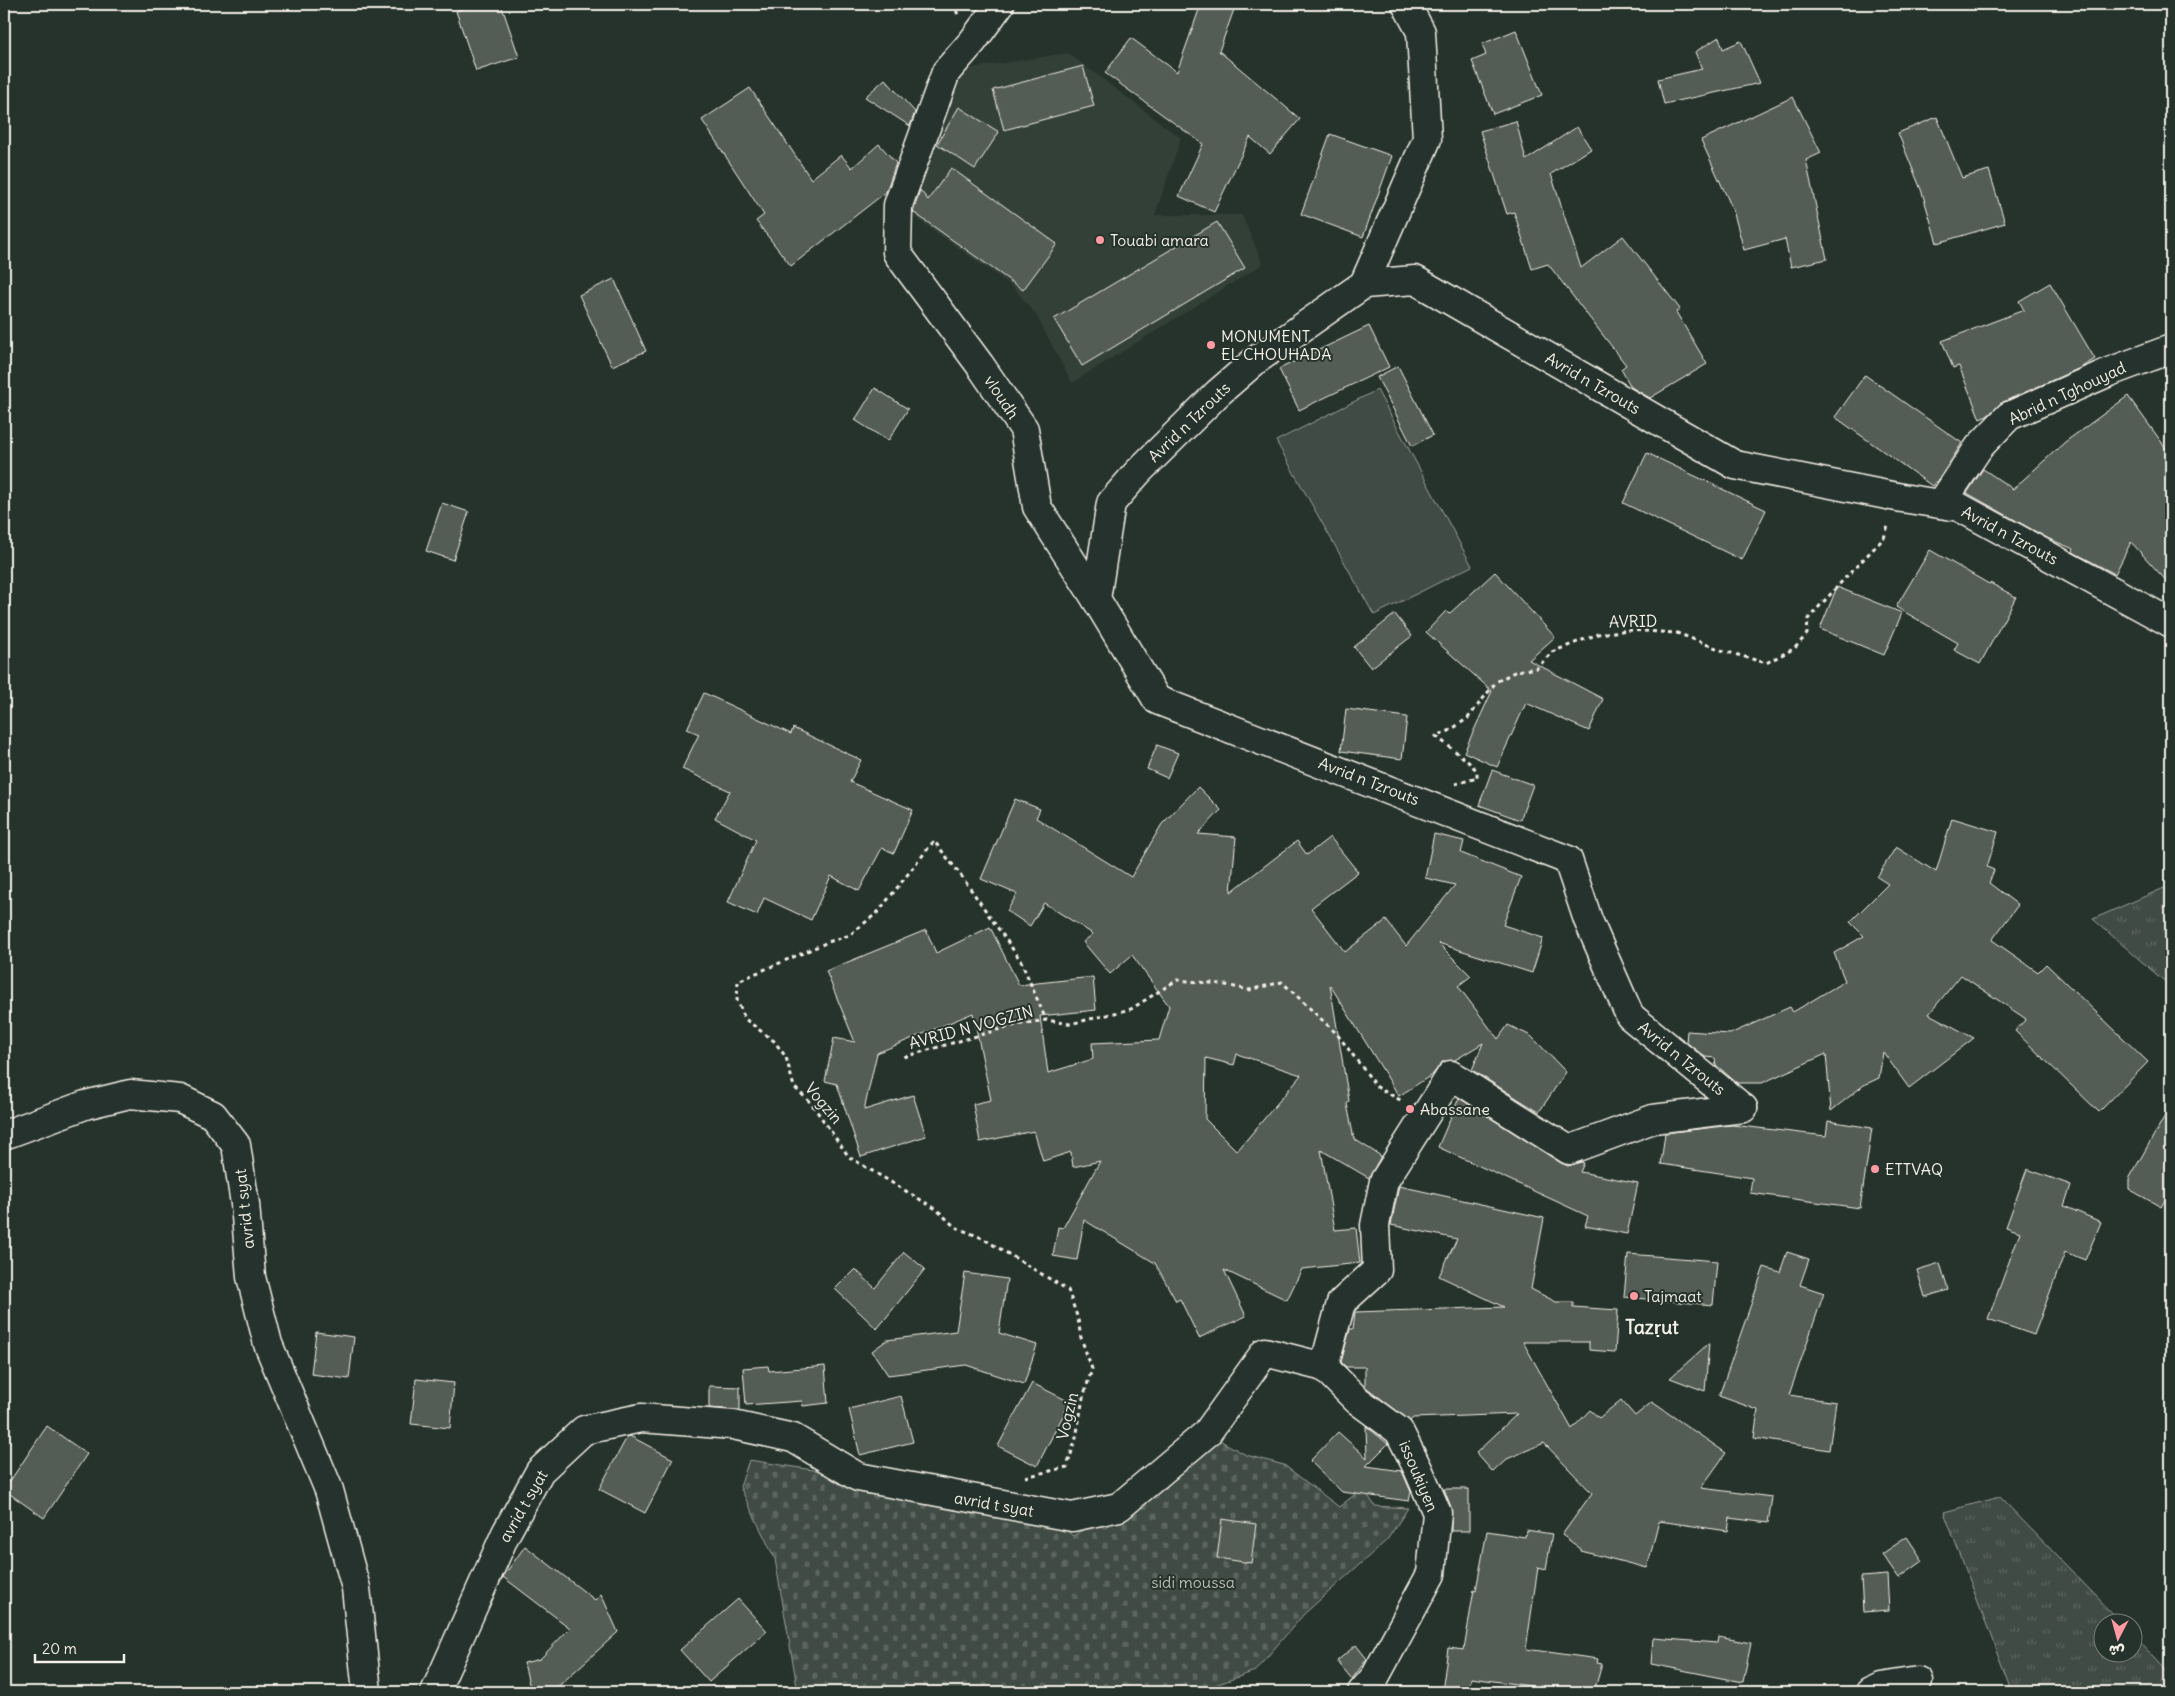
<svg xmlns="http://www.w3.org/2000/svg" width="2175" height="1696" font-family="Delius,'Playpen Sans Arabic',sans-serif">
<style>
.built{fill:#333f39}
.grass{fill:url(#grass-tufts);stroke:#9a9e96}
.cemetery{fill:url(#cemetery-stones);stroke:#9a9e96}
.green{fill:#414b45;stroke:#9a9e96}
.building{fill:#525c55;stroke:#f4f1e8;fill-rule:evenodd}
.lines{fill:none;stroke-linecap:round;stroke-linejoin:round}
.minor-casing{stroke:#f4f1e8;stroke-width:31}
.path{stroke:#f4f1e8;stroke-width:3;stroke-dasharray:4 4;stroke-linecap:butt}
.minor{stroke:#26332d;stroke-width:28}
.poi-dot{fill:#ff9aa2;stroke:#26332d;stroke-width:2}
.labels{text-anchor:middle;stroke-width:4;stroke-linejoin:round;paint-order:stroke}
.poi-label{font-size:16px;fill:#f4f1e8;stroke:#26332d;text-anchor:start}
.street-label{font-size:16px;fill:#f4f1e8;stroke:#26332d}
.park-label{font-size:16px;fill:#bebfb7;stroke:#26332d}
.quarter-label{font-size:19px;font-weight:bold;fill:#f4f1e8;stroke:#26332d}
</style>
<defs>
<pattern id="grass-tufts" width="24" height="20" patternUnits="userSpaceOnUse" patternTransform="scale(1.25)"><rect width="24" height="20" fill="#414b45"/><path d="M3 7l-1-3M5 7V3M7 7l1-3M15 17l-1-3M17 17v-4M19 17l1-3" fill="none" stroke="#5d6560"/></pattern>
<pattern id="cemetery-stones" width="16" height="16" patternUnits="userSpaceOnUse" patternTransform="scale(1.25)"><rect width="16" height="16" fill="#414b45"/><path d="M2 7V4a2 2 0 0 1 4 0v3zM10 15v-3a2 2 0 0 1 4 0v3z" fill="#5d6560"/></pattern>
</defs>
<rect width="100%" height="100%" fill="#26332d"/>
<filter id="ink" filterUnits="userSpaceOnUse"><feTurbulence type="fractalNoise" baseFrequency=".02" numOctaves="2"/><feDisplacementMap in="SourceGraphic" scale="10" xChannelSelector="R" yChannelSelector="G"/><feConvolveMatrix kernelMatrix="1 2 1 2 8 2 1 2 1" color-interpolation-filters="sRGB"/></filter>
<g filter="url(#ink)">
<polygon class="built" points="1068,53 1181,138 1155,215 1242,215 1263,264 1072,383 1036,315 1013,287 898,205 946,72"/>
<g class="grass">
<polygon points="2171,885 2171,987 2093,919"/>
<polygon points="2000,1497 2122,1623 2102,1624 2102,1654 2132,1654 2133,1635 2169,1673 2171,1672 2171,1692 2012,1692 1944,1512"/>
</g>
<polygon class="cemetery" points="1207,1433 1246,1455 1284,1465 1339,1507 1363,1488 1375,1506 1408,1508 1387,1540 1304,1614 1255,1671 1196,1692 798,1692 775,1559 740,1487 749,1460 858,1477 1048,1513 1073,1536 1119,1507"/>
<polygon class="green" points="1377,390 1472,566 1374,615 1276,441"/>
<g class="building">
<polygon points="478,4 501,4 519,57 476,71 456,11"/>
<polygon points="1201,4 1236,4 1219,51 1300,119 1270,154 1250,137 1214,212 1179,196 1203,144 1105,73 1131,38 1177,72"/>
<polygon points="1516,30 1542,95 1493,114 1472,61 1486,55 1482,44"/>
<polygon points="1719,37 1723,49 1741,41 1760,83 1664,104 1658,79 1702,69 1695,52"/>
<polygon points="1083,66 1094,106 1004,130 993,90"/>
<polygon points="885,79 915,112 910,126 865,97"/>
<polygon points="750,88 811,179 841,155 852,168 879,144 896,163 886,192 791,266 756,221 764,215 702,120"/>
<polygon points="1793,97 1821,153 1806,160 1827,259 1791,267 1785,239 1744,250 1733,210 1701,140"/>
<polygon points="959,107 999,132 975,169 937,144"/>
<polygon points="1937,117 1962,178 1989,170 2005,223 1937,243 1922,192 1898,133"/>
<polygon points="1516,121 1526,160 1577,127 1591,149 1551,174 1581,268 1623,236 1680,309 1676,312 1707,364 1650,398 1631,387 1621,369 1626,365 1548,264 1532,269 1514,212 1507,214 1480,131"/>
<polygon points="1330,134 1392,156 1363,237 1301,214"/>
<polygon points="951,168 1057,244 1023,290 913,212 920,190 928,200"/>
<polygon points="1217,222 1245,268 1082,366 1054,319"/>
<polygon points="614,279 646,351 612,366 579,295"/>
<polygon points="2050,283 2095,359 2080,368 2003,402 1987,416 1980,419 1959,366 1953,368 1942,341 2024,310 2019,301"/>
<polygon points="1369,326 1389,367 1299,410 1279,369"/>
<polygon points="1398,366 1433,435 1412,446 1377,377"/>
<polygon points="1865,375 1962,443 1937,482 1936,481 1932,486 1835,417"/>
<polygon points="875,388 908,409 888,441 855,420"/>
<polygon points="2128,396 2171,455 2171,586 2131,542 2115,574 2073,552 2074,549 2049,539 1967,493 1983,469 2013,489 2065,442"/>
<polygon points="1647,453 1766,510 1742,560 1623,503"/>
<polygon points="442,503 469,512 453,560 426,551"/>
<polygon points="1930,550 1989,584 1990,583 2016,597 1980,664 1954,650 1958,643 1896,607"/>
<polygon points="1495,572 1555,637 1529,660 1603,699 1589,731 1526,703 1497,767 1464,752 1492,691 1426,632 1446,611 1449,614"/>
<polygon points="1837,587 1902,613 1884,655 1820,629"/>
<polygon points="1395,614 1412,636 1371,668 1354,647"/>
<polygon points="704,693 791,734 793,728 861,760 850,782 913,810 894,853 882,848 859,891 831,876 811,920 764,898 757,915 728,902 756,840 715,818 730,791 682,769 699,734 687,729"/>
<polygon points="1346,709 1407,717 1402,759 1341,751"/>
<polygon points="1157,745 1178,753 1167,778 1147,769"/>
<polygon points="1492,770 1533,785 1520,820 1479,805"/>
<path d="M1198,787L1221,810L1198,834L1236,837L1231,892L1297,841L1307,855L1330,837L1358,872L1311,908L1345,952L1386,920L1406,946L1455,885L1425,878L1434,834L1464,841L1461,853L1521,877L1503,925L1543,938L1532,973L1438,943L1471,976L1458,986L1498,1039L1508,1025L1531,1036L1566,1072L1539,1112L1472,1070L1483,1043L1455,1060L1443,1061L1433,1074L1399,1096L1330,985L1349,1101L1347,1104L1354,1139L1381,1156L1369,1178L1321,1150L1335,1230L1356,1228L1360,1263L1302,1269L1287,1300L1224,1270L1246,1316L1199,1338L1180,1299L1176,1301L1155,1263L1084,1220L1077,1260L1053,1256L1058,1227L1063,1228L1100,1161L1073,1167L1071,1152L1043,1161L1034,1131L980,1142L973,1104L991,1100L973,1013L877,1053L864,1110L913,1095L926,1136L861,1157L837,1084L825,1081L834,1038L855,1042L826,971L926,930L936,953L990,927L1019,985L1093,977L1096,1010L1040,1016L1048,1073L1093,1059L1092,1043L1159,1040L1169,1006L1132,955L1110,974L1083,942L1093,934L1044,903L1030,926L1007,911L1017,894L981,879L1015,799L1040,809L1036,818L1131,877L1162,824ZM1237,1054L1301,1075L1237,1151L1205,1119L1206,1058L1234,1065Z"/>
<polygon points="1952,818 1998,832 1987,867 1994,870 1989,883 2018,905 1992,940 2038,972 2046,964 2148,1062 2099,1112 2015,1031 2026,1019 1961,975 1929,1014 1974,1038 1909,1088 1883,1052 1879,1078 1864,1085 1831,1111 1826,1054 1762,1083 1737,1083 1716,1065 1715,1058 1705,1057 1686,1042 1687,1031 1730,1034 1790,1007 1793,1012 1845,981 1834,953 1864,936 1850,922 1888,884 1877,877 1896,847 1936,872"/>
<polygon points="1459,1098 1561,1163 1568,1166 1581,1162 1584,1163 1580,1172 1638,1183 1627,1234 1585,1226 1588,1216 1438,1147"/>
<polygon points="2171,1105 2171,1190 2161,1207 2129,1189 2129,1179"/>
<polygon points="1828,1121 1872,1128 1860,1208 1750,1193 1752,1178 1661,1164 1665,1133 1732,1125 1826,1136"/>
<polygon points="2027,1169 2071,1185 2064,1206 2101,1222 2085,1260 2065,1252 2034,1335 1988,1319 2020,1232 2006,1227"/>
<polygon points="1399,1186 1544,1218 1531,1289 1556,1302 1573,1302 1573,1307 1618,1310 1615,1352 1589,1350 1589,1342 1523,1342 1572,1429 1590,1410 1599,1418 1621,1400 1635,1416 1652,1402 1726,1453 1701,1488 1772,1497 1768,1523 1730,1518 1728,1531 1659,1521 1647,1568 1581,1551 1581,1549 1562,1535 1592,1493 1544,1443 1507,1459 1493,1472 1476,1453 1517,1414 1413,1418 1410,1421 1367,1388 1365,1386 1365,1367 1346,1367 1341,1362 1350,1329 1353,1329 1355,1312 1504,1307 1439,1276 1457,1239 1391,1225"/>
<polygon points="904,1252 925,1269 877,1329 835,1289 855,1269 875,1288"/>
<polygon points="1787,1252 1809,1259 1800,1285 1824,1293 1789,1395 1836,1402 1829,1450 1754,1438 1758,1410 1719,1396 1764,1267 1780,1272"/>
<polygon points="1628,1254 1717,1261 1713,1305 1624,1297"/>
<polygon points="1940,1263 1948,1290 1925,1297 1917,1270"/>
<polygon points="965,1273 1007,1279 999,1333 1037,1345 1024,1384 966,1365 888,1375 872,1351 887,1340 956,1331"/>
<polygon points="316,1332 354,1337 349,1379 311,1374"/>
<polygon points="1709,1343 1705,1391 1670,1378"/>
<polygon points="768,1366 769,1371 825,1366 828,1403 803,1406 802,1401 746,1405 743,1368"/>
<polygon points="416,1379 454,1383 450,1428 411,1424"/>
<polygon points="1032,1383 1070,1402 1037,1466 998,1446"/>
<polygon points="709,1386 740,1387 740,1410 709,1408"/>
<polygon points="901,1396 913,1442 860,1455 849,1409"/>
<polygon points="47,1426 87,1454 44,1518 4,1490"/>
<polygon points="1366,1426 1388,1444 1366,1466 1402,1471 1411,1492 1409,1501 1342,1492 1310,1461 1338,1432 1367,1458"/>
<polygon points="630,1436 673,1459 645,1513 599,1489 627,1437"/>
<polygon points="1444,1489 1469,1489 1469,1531 1451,1531 1451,1507"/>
<polygon points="1222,1519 1256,1524 1251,1563 1217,1558"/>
<polygon points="1526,1530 1552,1534 1546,1569 1538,1567 1526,1649 1598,1659 1597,1663 1602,1664 1594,1692 1576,1692 1471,1678 1469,1692 1442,1692 1448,1648 1464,1650 1474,1589 1476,1590 1487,1531 1525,1537"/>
<polygon points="1907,1537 1923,1561 1899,1578 1882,1554"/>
<polygon points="525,1546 595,1600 601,1594 618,1632 552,1692 531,1692 524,1663 540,1659 570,1628 503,1577"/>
<polygon points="1887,1575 1889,1610 1863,1612 1861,1577"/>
<polygon points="738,1599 767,1631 709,1682 680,1650"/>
<polygon points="1718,1637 1751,1643 1743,1682 1651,1664 1653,1638 1717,1643"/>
<polygon points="1356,1645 1367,1659 1352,1679 1337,1661"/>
</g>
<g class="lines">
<defs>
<g id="minor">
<polyline points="1000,4 973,41 946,72 898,205 897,253 980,365 1024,429 1037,507 1096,599"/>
<polyline points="1364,284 1427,139 1421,32 1406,4"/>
<polyline points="1941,504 1979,447 2009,416 2109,372 2171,349"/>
<polyline points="1743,1108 1630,1016 1588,920 1568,860 1157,700 1096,599 1111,503 1138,472 1218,393 1256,360 1364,284 1415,280 1735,465 1902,498 1959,507 2171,623"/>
<polyline points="4,1135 85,1105 130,1094 180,1099 213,1115 236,1145 245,1204 251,1277 268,1344 329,1490 356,1588 367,1692"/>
<polyline points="1324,1367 1357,1400 1399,1431 1418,1469 1437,1513 1431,1574 1375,1677 1362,1692"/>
<polyline points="435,1692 506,1533 540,1471 584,1430 641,1418 733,1425 793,1438 858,1477 1072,1517 1119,1507 1207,1433 1265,1352 1324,1367 1341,1303 1377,1270 1375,1225 1384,1181 1451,1075 1569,1150 1653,1119 1743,1108"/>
<polyline points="1870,1692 1881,1687 1918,1681"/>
</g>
</defs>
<use href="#minor" class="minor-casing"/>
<g class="path">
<polyline points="952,4 958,14"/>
<path d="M1455,784L1477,778V771C1465,757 1450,748 1436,736L1449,731L1468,718L1496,682L1516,671L1537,668L1552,652L1598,634L1629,630L1677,633L1724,651L1766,663L1795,648L1807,634L1808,619L1846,577L1884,538L1889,523"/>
<polyline points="904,1057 1011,1026 1046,1020 1070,1024 1131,1009 1177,980 1221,984 1249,990 1282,982 1337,1034 1377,1087 1402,1101"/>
<polyline points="1025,1477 1067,1467 1076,1438 1083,1398 1092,1369 1081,1338 1078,1319 1068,1290 982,1238 955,1227 936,1209 849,1157 811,1103 794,1087 786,1057 774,1041 745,1019 737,1000 738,981 828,942 850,935 878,912 934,841 960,874 1021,961 1046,1020"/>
</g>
<use href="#minor" class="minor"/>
</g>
</g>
<g class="poi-dot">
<circle cx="1100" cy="240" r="5"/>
<circle cx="1211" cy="345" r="5"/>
<circle cx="1410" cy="1109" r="5"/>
<circle cx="1875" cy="1169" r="5"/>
<circle cx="1634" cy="1296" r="5"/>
</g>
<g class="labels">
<g class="poi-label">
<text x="1110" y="246">Touabi amara</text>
<text x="1221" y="342">MONUMENT<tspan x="1221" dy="18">EL CHOUHADA</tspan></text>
<text x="1420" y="1115">Abassane</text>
<text x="1885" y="1175">ETTVAQ</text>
<text x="1644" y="1302">Tajmaat</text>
</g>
<g class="street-label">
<text transform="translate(1593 383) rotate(30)" y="6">Avrid n Tzrouts</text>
<text transform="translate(2067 393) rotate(-25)" y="6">Abrid n Tghouyad</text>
<text transform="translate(1002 397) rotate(56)" y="6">vloudh</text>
<text transform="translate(1189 422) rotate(-44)" y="6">Avrid n Tzrouts</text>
<text transform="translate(2010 535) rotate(28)" y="6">Avrid n Tzrouts</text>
<text transform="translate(1633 621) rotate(-1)" y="6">AVRID</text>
<text transform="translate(1369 781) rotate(21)" y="6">Avrid n Tzrouts</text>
<text transform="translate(971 1027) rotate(-15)" y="6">AVRID N VOGZIN</text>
<text transform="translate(1682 1058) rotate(39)" y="6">Avrid n Tzrouts</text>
<text transform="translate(824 1103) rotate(50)" y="6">Vogzin</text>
<text transform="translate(244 1209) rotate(-96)" y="6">avrid t syat</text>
<text transform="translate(1067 1416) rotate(-77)" y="6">Vogzin</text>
<text transform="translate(1419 1476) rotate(67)" y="6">issoukiyen</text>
<text transform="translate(994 1504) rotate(10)" y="6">avrid t syat</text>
<text transform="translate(523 1506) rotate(-60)" y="6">avrid t syat</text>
</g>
<g class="park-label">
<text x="1193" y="1588">sidi moussa</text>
</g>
<g class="quarter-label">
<text x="1652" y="1334">Tazṛut</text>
</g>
</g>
<rect width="2175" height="1696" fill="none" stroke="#26332d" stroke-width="20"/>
<rect x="10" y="10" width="2155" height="1676" fill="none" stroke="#f4f1e8" stroke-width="2" filter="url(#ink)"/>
<g transform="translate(2118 1638) rotate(186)"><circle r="24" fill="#26332d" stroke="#787f78"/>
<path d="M0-4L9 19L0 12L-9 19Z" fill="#ff9aa2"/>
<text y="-8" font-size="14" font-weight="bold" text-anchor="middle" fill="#f4f1e8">ش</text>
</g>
<path d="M35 1654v8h89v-8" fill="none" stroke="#f4f1e8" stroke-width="2.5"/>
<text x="42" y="1654" font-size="15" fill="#f4f1e8" stroke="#26332d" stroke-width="4" paint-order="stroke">20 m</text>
</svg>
